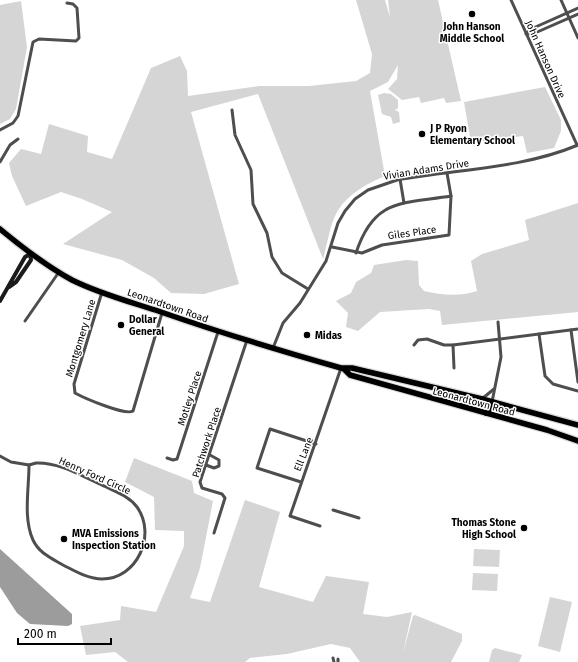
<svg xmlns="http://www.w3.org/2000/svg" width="578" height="662" font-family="'Fira Sans',sans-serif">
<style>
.green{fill:#d5d5d5}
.water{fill:#9c9c9c}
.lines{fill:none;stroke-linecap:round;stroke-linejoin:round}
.highway-casing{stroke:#dbdbdb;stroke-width:8}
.street{stroke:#4e4e4e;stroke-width:3}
.secondary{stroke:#1b1b1b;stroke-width:4}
.highway{stroke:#000;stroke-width:5.5}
.poi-dot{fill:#000;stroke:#fff;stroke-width:1.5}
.labels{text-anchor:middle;stroke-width:3;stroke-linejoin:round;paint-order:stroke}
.poi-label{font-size:10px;font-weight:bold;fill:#000;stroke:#fff;text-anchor:start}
.street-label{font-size:10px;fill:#000;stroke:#fff}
</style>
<rect width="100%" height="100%" fill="#fff"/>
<g class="green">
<path d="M356,0H385L390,17L388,0H438L461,101L446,103L444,98L421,103L419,97L402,100L388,89L397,79L398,65L388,82L370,91L385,176C366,184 346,195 336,214C330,225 327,246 323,259L258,94L191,112L239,284L204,294L171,293L154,278L122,260L63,244L112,212L82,199L61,192L26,206L12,176L9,163L21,149L41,154L49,124L88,136L87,152L112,159L151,68L180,56L187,71L188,96L260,86H309L356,81L370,73L372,54Z"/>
<polygon points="21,1 27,47 16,109 10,119 0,124 0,5"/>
<polygon points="545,87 561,120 561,131 554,148 527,153 523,136 471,143 464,102"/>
<polygon points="384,93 391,94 398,100 398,108 395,110 399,112 400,122 393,124 391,117 382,114 378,95"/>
<path d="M578,203V312L442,325L440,311L429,309L380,312L358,331L346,327L348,313L336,301L351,293L356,282L371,273L374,265L406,260L418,261L419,285L424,291C442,295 458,297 477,291L471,261L482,254L529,240L525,220Z"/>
<polygon points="134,458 192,481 194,493 213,501 200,568 190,598 210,602 245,500 280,512 259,587 313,602 326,576 369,582 363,614 387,617 412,612 403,653 413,616 415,615 462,634 462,641 451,662 360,662 350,648 331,644 287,654 250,658 245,662 128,662 115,652 86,655 80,626 120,620 121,606 156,612 184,546 184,531 155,530 154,497 125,482"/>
<polygon points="474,549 500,550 499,567 473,566"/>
<polygon points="473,573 498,574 497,591 472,590"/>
<polygon points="550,597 572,602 560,652 538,646"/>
<polygon points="495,648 522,655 519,662 489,662 492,650"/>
</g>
<polygon class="water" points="0,549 72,614 72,624 68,626 30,624 17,613 0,587"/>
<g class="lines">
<defs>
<g id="highway">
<path d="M0,229C23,248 46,266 72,280C100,294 131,302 161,312C221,333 281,351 341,368H352L482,399L578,425"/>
<polyline points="344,369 350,375 547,430 578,441"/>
<polyline points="486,413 493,406 500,407"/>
</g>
</defs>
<use href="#highway" class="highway-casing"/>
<g class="street">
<polyline points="511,0 577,145"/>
<polyline points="561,0 578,38"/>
<polyline points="578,8 531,29 526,34 535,33 578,14"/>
<polyline points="232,110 235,135 251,170 253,204 267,233 272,257 282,273 308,289"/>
<polyline points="0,130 13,123 18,116 33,42 39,39 76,41 79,38 77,8 73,4 67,3"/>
<polyline points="0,162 10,145 18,139"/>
<polyline points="400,179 404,203"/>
<polyline points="332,247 362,253 382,245 449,235 451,196 447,173"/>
<path d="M356,253C374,198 402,204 451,196"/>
<path d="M102,292L74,384L75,393C84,398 126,416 133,411L162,313"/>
<polyline points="25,321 59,272"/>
<polyline points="571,330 578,382"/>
<polyline points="539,334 545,376 553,384 578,391"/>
<polyline points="414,345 418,340 427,339 444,345 453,345 578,329"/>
<polyline points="453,345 454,368"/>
<path d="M273,348L283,323L300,303L326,261L338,223L345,211L355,199L368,190L397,180C457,169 521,169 578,145"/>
<polyline points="483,398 494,389"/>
<polyline points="492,402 501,357 498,322"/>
<polyline points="0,456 11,462 29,465"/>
<polyline points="167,458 173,460 177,459 218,332"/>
<path d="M36,463C60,462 83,477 104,486C116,492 129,496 137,507C157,535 137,579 102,579C88,579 75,571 63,565C51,558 39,553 33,540C23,518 29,489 29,465Z"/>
<polyline points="206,465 214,468 219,466 219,460 210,455"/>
<polyline points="301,482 257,468 270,429 316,444"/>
<polyline points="333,510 359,518"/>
<polyline points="320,526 290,516 341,368"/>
<polyline points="214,533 225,498 222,494 202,488 200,482 247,340"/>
<polyline points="333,658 334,662"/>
<polyline points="338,662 338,659"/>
</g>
<polyline class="secondary" points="0,301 25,257 30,254 31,260 16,282 9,287"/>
<use href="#highway" class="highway"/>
</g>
<g class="poi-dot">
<circle cx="472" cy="14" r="4"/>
<circle cx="422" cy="134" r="4"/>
<circle cx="121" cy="325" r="4"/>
<circle cx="307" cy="335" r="4"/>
<circle cx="524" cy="528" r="4"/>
<circle cx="64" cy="539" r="4"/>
</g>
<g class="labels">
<g class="poi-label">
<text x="472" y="30" text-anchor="middle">John Hanson<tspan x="472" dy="12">Middle School</tspan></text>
<text x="430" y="132">J P Ryon<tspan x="430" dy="12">Elementary School</tspan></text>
<text x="129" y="323">Dollar<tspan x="129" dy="12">General</tspan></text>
<text x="315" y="339">Midas</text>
<text x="516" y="526" text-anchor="end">Thomas Stone<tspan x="516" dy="12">High School</tspan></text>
<text x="72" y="537">MVA Emissions<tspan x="72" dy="12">Inspection Station</tspan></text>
</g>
<g class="street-label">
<text transform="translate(546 59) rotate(66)" y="4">John Hanson Drive</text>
<text transform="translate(426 169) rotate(-9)" y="4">Vivian Adams Drive</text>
<text transform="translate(412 232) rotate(-8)" y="4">Giles Place</text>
<text transform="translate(168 305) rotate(19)" y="4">Leonardtown Road</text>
<text transform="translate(80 338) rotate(-73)" y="4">Montgomery Lane</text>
<text transform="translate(189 398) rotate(-72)" y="4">Motley Place</text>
<text transform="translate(474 401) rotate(15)" y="4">Leonardtown Road</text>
<text transform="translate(206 442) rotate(-72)" y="4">Patchwork Place</text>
<text transform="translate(303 454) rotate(-68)" y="4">Ell Lane</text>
<text transform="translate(95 475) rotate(24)" y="4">Henry Ford Circle</text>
</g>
</g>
<path d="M18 638v6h93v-6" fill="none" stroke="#000000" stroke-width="2"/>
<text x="24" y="638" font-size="12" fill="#000000" stroke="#ffffff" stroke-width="3" paint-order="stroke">200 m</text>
</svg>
